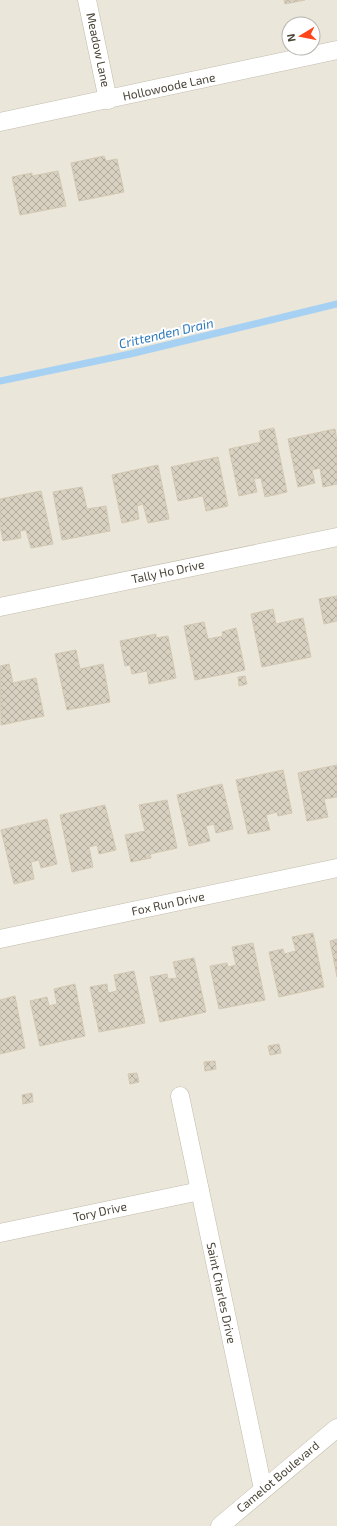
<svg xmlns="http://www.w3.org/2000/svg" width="337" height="1526" font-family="'Exo 2',sans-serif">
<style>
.residential{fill:#eae6d9;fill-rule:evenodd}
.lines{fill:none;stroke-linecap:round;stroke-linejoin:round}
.stream{stroke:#a7d1f3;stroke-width:7}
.building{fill:url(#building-cross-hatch);stroke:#d3c8b3}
.minor-casing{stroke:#c2bcad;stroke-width:19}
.minor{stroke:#fff;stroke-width:18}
.labels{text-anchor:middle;stroke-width:4;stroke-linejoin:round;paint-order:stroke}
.street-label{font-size:12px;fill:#4b4539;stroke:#fff}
.water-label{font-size:13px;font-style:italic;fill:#2d79bc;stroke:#fff}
</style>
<defs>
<pattern id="building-cross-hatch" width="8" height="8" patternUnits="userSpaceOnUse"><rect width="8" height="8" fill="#d8d0c0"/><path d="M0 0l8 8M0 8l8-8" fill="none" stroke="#b1ab9d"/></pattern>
</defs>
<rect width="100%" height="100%" fill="#f6f3ec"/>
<path class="residential" d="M0,0H337V1526H0ZM289,24H313V48H289Z"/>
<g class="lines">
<polyline class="stream" points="0,381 130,354 337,304"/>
</g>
<g class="building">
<polygon points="284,0 305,0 285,4"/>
<polygon points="104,156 106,161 117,159 124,192 79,201 71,163"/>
<polygon points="58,171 66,206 20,215 12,177 32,173 32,176"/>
<polygon points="274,428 287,492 265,497 261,478 254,479 257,492 239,496 229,449 261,442 259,431"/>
<polygon points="335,429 337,441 337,484 323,487 320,468 312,470 315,483 298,487 288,439"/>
<polygon points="218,457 228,506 206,511 203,496 178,501 171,467"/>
<polygon points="158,465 169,519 148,523 143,504 137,506 139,519 122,523 112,475"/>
<polygon points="82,487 87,509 106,506 110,531 62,540 53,492"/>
<polygon points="41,491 53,544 31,548 26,530 20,531 21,538 3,541 0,525 0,499"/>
<polygon points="337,596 337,621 324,624 319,599"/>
<polygon points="273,609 276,624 303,618 311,657 262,667 251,614"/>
<polygon points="204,622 208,639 223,636 222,632 236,628 245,670 195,680 184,626"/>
<polygon points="156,634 156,638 168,636 176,678 149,684 147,671 132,674 130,665 125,666 120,641"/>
<polygon points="76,650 80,669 103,664 110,702 67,710 55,654"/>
<polygon points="9,664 13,683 36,678 44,716 1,725 0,666"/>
<polygon points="245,676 247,684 239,686 238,677"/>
<polygon points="337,765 337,797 324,799 328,817 307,821 298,773"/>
<polygon points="283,770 292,813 278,816 277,812 266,815 270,830 248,834 236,780"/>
<polygon points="222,784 233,829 216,833 214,824 206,826 210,841 189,846 177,795"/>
<polygon points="167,800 177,848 150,854 151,858 131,862 125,835 145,831 139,805"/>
<polygon points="105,805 116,850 99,854 97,845 89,847 93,867 72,872 60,815"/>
<polygon points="47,819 57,864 41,868 39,860 31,862 34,879 14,884 1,830"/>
<polygon points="313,933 324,987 279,997 269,952 283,949 284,954 296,951 292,937"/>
<polygon points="337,939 337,977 330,941"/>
<polygon points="253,943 265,1000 219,1009 210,966 227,963 228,967 236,965 232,947"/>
<polygon points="194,958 206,1012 160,1022 150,977 167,974 168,979 177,978 173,962"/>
<polygon points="134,971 145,1023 99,1032 90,987 107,984 108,993 117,991 114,975"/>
<polygon points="75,984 85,1036 40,1046 30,1001 47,997 49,1006 57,1004 54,989"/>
<polygon points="15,996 25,1048 0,1054 0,1000"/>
<polygon points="279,1044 281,1053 270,1055 268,1046"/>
<polygon points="215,1061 216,1069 205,1071 204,1062"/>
<polygon points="137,1073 139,1082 130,1084 128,1074"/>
<polygon points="32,1093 33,1102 23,1104 22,1095"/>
</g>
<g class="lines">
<defs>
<g id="minor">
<polyline points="87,0 108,100"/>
<polyline points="0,122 337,50"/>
<polyline points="0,607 337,537"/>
<polyline points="0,939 337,868"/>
<polyline points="180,1096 263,1489"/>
<polyline points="0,1233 200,1191"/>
<polyline points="220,1526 337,1428"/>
</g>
</defs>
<use href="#minor" class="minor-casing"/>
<use href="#minor" class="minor"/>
</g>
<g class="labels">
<g class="street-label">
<text transform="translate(98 50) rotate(78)" y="4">Meadow Lane</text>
<text transform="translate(169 87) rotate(-12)" y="4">Hollowoode Lane</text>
<text transform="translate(168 572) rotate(-12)" y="4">Tally Ho Drive</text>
<text transform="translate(168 904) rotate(-12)" y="4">Fox Run Drive</text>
<text transform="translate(100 1212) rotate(-12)" y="4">Tory Drive</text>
<text transform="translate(221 1293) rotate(78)" y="4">Saint Charles Drive</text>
<text transform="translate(278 1477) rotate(-40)" y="4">Camelot Boulevard</text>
</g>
<g class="water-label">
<text transform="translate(166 333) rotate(-13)" y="5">Crittenden Drain</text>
</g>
</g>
<g transform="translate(301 36) rotate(260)"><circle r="19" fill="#ffffff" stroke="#b7b5b0"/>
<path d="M0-3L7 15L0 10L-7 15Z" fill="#ff461a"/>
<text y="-6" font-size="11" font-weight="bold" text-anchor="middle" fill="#4b4539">N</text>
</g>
</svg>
